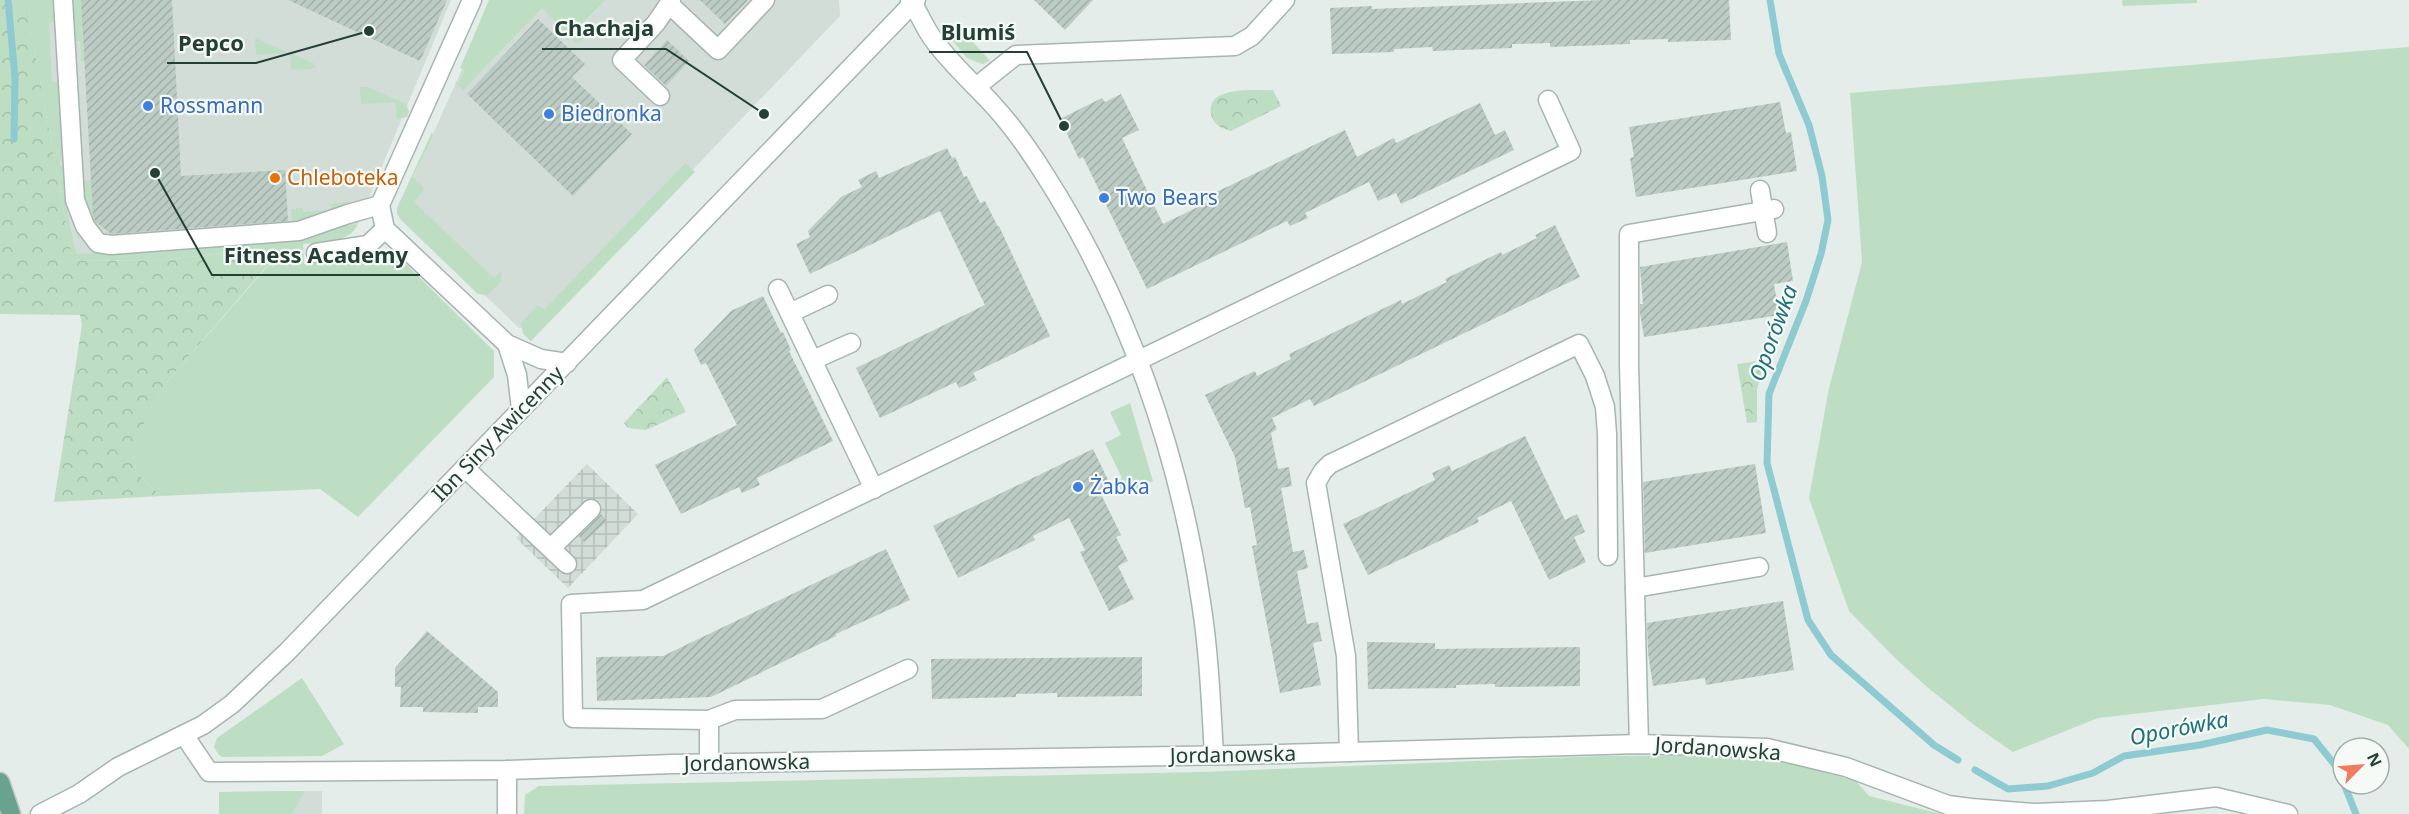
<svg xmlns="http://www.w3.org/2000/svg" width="2409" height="814" font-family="'Noto Sans',sans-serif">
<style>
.built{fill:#d2ddd8}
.industrial{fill:url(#industrial-grid)}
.grass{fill:#bedec4}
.forest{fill:url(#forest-crowns)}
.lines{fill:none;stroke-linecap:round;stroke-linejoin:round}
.stream{stroke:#8ecad1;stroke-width:7}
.building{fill:url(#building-hatch)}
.minor-casing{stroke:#a7b5b0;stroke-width:21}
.major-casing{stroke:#c2c9c7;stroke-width:21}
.minor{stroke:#fff;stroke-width:18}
.major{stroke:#6aa290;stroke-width:18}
.shop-dot{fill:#3f7fe0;stroke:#f5faf7;stroke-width:2}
.food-dot{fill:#e8710a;stroke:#f5faf7;stroke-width:2}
.labels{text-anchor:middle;stroke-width:4.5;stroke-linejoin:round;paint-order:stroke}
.shop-label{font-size:21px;fill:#366cbe;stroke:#f5faf7;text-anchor:start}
.food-label{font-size:21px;fill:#c56008;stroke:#f5faf7;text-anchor:start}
.street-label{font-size:21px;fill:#243f36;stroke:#f5faf7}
.water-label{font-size:22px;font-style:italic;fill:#1f707a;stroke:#f5faf7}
.leader{fill:none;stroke:#243f36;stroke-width:2}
.callout-dot{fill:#243f36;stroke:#f5faf7;stroke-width:2}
.callout-label{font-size:22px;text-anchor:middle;font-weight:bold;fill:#243f36;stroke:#f5faf7;stroke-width:4.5;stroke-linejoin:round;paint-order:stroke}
</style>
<defs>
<pattern id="industrial-grid" width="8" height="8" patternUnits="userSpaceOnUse" patternTransform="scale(1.5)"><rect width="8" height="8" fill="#d2ddd8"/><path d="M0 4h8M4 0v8" fill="none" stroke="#b4bfba"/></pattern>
<pattern id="forest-crowns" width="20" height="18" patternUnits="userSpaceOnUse" patternTransform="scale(1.5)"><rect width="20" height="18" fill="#bedec4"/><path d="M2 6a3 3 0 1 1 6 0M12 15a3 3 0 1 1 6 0" fill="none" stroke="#a3c0a9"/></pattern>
<pattern id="building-hatch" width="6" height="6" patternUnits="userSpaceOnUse" patternTransform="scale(1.5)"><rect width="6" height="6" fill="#bccbc4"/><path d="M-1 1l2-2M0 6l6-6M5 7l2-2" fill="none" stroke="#a1afa9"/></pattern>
</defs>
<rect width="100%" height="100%" fill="#e4ede9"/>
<g class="built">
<polygon points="28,0 451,0 358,224 73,261 32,37"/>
<polygon points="493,0 534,0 578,29 606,0 839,0 840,16 541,328 519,328 398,212"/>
<polygon points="322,791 322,814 219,814 219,792"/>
</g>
<polygon class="industrial" points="587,464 638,514 568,588 516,538"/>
<g class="grass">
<path d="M28,0H52L54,3L55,22L49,23L52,82H58L63,161H60V165L63,166L64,197L76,254L152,250L358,224C350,243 322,242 303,244L304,264L391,259L407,265L494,351V377L358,517L320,489L161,496L136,472L133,443L165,384L272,261L242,257L228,252L167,260L73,261L32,37Z"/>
<polygon points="72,0 81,0 84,61 81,61 80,41 74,41"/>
<polygon points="489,0 606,0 578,28 586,36 577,44 542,8 463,90 455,82 459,83 465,70 460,68"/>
<polygon points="2122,0 2197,0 2197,3 2123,6"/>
<polygon points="959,32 965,33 990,61 982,64 967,58 952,40"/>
<polygon points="255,38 313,63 316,66 312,69 291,70 290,53 256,55"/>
<polygon points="2409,47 2409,749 2388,725 2330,705 2264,699 2098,718 2013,752 1974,725 1926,686 1896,659 1849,611 1809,498 1829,388 1862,262 1850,93"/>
<polygon points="360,87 368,87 406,104 409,111 407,117 397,119 395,102 361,104"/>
<polygon points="432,132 433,136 413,177 423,186 424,190 414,202 494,278 501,271 502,280 488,295 478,294 401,220 397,214 397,208"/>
<polygon points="685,163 695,172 531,341 523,334 521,323 538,305 544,310"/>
<path d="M91,180L93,219L109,234C87,217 83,209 83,181Z"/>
<polygon points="349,202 350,204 292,225 291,209 303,208 303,212 332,210 332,204"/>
<polygon points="1130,403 1153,481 1124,496 1117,482 1122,478 1105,443 1121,435 1110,412"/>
<polygon points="302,678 344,744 322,756 222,757 218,754 214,747 217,738"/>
<polygon points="1714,755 1757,756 1808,768 1856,781 1869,796 1941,814 524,814 525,795 539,786 1201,772 1602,756"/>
<polygon points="305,791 292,814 219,814 219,792"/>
</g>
<g class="forest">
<polygon points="0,0 28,0 32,37 73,261 167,260 229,252 242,257 272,260 165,384 134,443 136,472 161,496 54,502 82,325 80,315 0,314"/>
<path d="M1273,90L1281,106L1231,131C1221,128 1213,125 1211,114C1206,85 1255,91 1273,90Z"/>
<polygon points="1765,360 1757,389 1757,422 1747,423 1737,364"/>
<polygon points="667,377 686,412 646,430 628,428 624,423"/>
</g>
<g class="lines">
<g class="stream">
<polyline points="8,0 15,78 14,139"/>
<polyline points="1770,0 1779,54 1809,125 1822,176 1828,220 1821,254 1806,301 1769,394 1767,463 1808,620 1831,655 1934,745 1958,760"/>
<polyline points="1975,770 2008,789 2048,786 2093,773 2124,756 2200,745 2267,730 2314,739 2339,770 2343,780"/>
<polyline points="2344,784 2356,814"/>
</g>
</g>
<g class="building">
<polygon points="81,0 172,0 181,176 285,170 288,221 111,234 95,221 93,216"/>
<polygon points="288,0 447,0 420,61"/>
<polygon points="700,0 748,0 725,24"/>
<polygon points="1034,0 1093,0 1065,30"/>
<polygon points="1603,0 1729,0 1731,40 1668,42 1668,39 1630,40 1630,44 1550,47 1550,43 1512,44 1512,48 1433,51 1432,47 1394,49 1394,52 1332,54 1330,8 1372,6 1372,9"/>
<polygon points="538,19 585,64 572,77 632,134 573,196 467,94"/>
<polygon points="667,40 689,61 666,86 644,65"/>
<polygon points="1121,94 1139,130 1122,138 1163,224 1208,202 1206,197 1345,130 1357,157 1394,138 1396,143 1480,103 1495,135 1505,130 1514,150 1401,204 1396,193 1378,201 1369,182 1305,213 1308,218 1290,226 1287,221 1147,289 1083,157 1079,159 1060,119 1102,98 1105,102"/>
<polygon points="1780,102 1786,133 1791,132 1797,171 1636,197 1630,158 1634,157 1629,127"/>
<polygon points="947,148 952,158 955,157 964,177 967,176 980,203 985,201 998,227 999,226 1050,336 973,373 977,380 959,388 956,382 880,418 856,368 985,305 940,211 810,274 796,244 810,237 808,231 841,197 862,187 858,180 876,171 879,178"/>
<polygon points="1555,225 1580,277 1314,406 1310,399 1272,418 1277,429 1271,433 1278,469 1289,467 1292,486 1281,488 1293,552 1304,550 1308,568 1297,571 1307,624 1318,622 1322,641 1313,643 1321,685 1280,693 1252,546 1257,545 1250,507 1245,508 1235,457 1205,395 1255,371 1257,376 1291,359 1289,354 1401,300 1402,304 1447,282 1445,279 1501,252 1502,255 1537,238 1535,235"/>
<polygon points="1787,242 1793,281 1774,284 1779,315 1644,337 1640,313 1640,304 1643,304 1640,267"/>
<polygon points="763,296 781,333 783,332 791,350 789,351 833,441 757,478 760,485 742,493 739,487 681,514 655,465 737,425 706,363 701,365 694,350 731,311"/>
<polygon points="1525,436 1565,520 1577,514 1585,532 1574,537 1586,562 1549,580 1511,501 1477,518 1479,522 1368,575 1343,524 1435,480 1432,473 1449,465 1452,471"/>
<polygon points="1093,449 1110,484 1099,490 1121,535 1116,537 1128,561 1118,566 1134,599 1109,611 1080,552 1085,550 1069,518 1033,536 1035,540 958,578 933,526"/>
<polygon points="1755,464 1766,533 1645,553 1643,482"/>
<polygon points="601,514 607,521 584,542 579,536"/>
<polygon points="886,549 910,600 836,634 836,636 711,697 597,701 596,657 663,656"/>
<polygon points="1783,601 1794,670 1706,685 1705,678 1653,686 1648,653 1647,623"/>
<polygon points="427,631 498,692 498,707 478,707 478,713 423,712 423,707 400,707 401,687 395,687 395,668"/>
<polygon points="1367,642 1435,643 1435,649 1580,647 1580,686 1495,687 1495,684 1456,685 1456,688 1368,689"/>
<polygon points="1142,657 1142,696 1057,697 1057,693 1016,694 1016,697 932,699 931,659"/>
</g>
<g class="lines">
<defs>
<g id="minor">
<polyline points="63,0 75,200 85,226 98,243 111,245 299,231 348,214 380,205"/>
<polyline points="472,0 380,205 385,229 507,344 541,359 567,363"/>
<polyline points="671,0 669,4 718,50 765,0"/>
<path d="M910,0C919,12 924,27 933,39C950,63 974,84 994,106C1013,127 1030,151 1045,175C1127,303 1179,452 1201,602C1209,652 1211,704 1214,755"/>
<polyline points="976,87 1016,55 1235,46 1252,36 1285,0"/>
<polyline points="660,96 622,60 656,23 669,4"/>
<polyline points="1760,190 1767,233"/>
<polyline points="316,253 368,245 385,229"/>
<polyline points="778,289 874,489"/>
<polyline points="790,313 828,295"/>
<polyline points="507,344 517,375 521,409"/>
<polyline points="813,360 851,343"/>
<polyline points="465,468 567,564"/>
<polyline points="551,548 591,509"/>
<polyline points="1635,588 1759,567"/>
<polyline points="908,669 822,709 735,710 709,720 573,718 571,604 643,600 1571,151 1548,100"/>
<polyline points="184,735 209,772 507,770 672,764 1239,755 1639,744 1767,748 1846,767 1948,805 1971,808 2035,813 2108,810 2216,797 2288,814"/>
<polyline points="1639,744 1629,364 1629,234 1774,209"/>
<polyline points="1349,752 1346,656 1316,483 1323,471 1330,464 1579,344 1595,376 1605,407 1607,434 1608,556"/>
<polyline points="709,763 709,720"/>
<polyline points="507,770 507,814"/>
<polyline points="40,814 79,794 118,767 203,725 232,704 287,652 916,0"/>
</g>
<polyline id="major" points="0,782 11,814"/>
</defs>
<use href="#minor" class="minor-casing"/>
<use href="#major" class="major-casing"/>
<use href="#minor" class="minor"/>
<use href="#major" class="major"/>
</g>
<g class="shop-dot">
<circle cx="148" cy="106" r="6"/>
<circle cx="549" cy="114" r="6"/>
<circle cx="1104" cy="198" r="6"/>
<circle cx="1078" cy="487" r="6"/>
</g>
<circle class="food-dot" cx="275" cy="178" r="6"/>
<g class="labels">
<g class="shop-label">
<text x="160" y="113">Rossmann</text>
<text x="561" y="121">Biedronka</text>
<text x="1116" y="205">Two Bears</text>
<text x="1090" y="494">Żabka</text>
</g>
<g class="food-label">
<text x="287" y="185">Chleboteka</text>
</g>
<g class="street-label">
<text transform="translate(498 434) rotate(-46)" y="7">Ibn Siny Awicenny</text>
<text transform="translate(1718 749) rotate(4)" y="7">Jordanowska</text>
<text transform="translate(1233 755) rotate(-1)" y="7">Jordanowska</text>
<text transform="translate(747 763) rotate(-1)" y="7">Jordanowska</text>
</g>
<g class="water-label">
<text transform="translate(1773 333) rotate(-70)" y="8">Oporówka</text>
<text transform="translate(2179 728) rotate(-11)" y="8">Oporówka</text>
</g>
</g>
<path class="leader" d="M764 114L666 49H542M1064 126L1027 52H929M369 31L256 63H167M155 173L212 275H420"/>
<g class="callout-dot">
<circle cx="764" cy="114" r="6"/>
<circle cx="1064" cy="126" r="6"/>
<circle cx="369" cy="31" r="6"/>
<circle cx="155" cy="173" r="6"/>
</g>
<g class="callout-label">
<text x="604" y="36">Chachaja</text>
<text x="978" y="40">Blumiś</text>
<text x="211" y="51">Pepco</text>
<text x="316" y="263">Fitness Academy</text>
</g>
<g transform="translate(2361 766) rotate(65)"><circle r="28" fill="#f5faf7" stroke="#a1afaa" stroke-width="1.5"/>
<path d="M0-4.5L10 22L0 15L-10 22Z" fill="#ef7b61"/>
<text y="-9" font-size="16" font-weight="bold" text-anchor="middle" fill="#243f36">N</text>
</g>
</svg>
